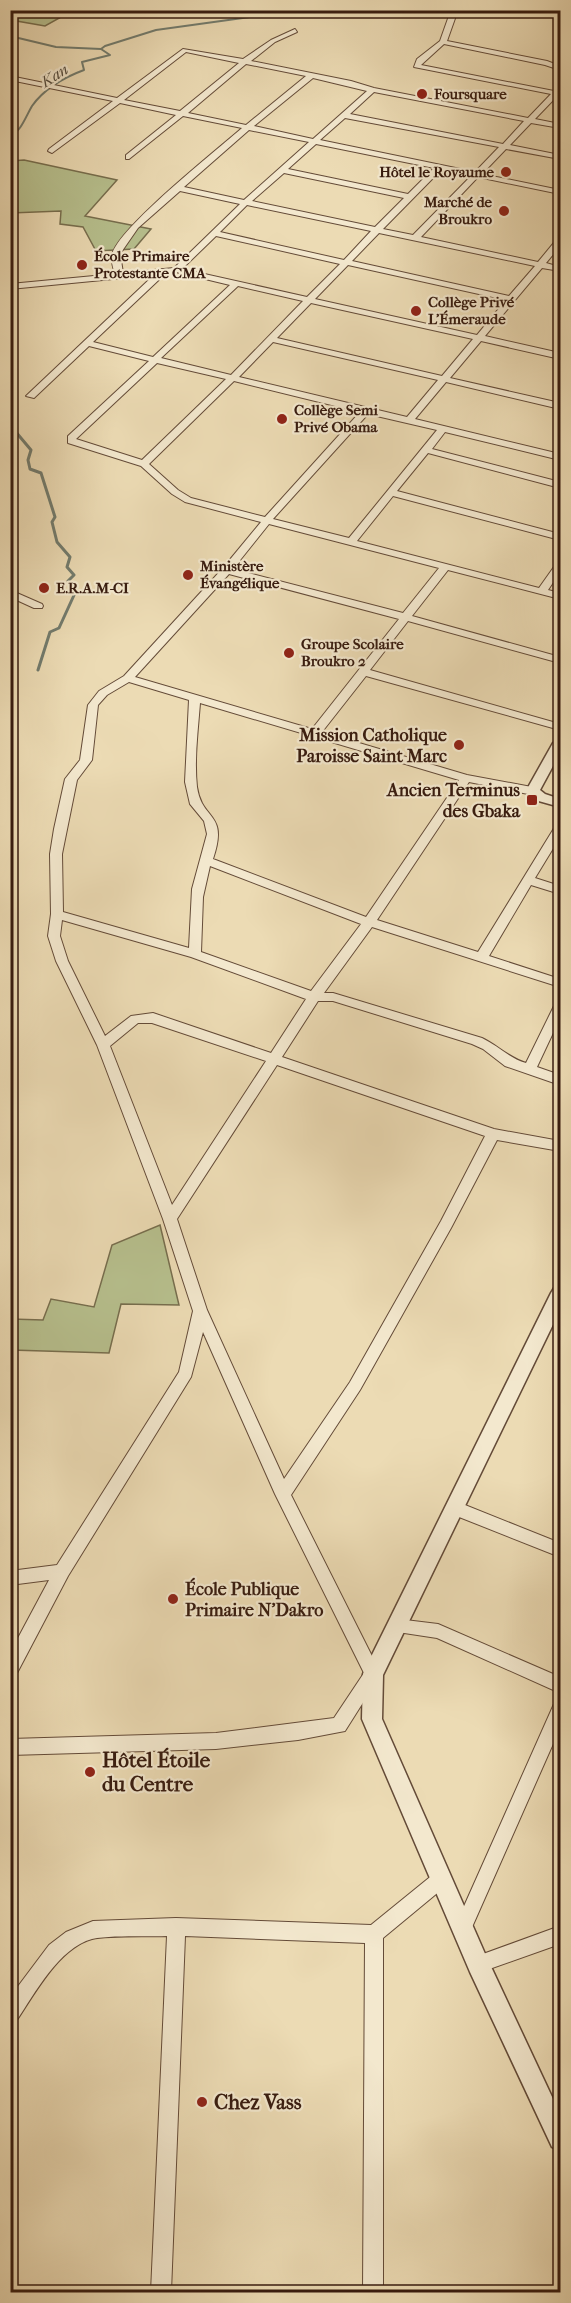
<svg xmlns="http://www.w3.org/2000/svg" width="571" height="2303" font-family="'IM FELL French Canon',serif">
<style>
.green{fill:#b7c08e;stroke:#776e4e;stroke-width:1.5}
.lines{fill:none;stroke-linecap:round;stroke-linejoin:round}
.stream-far1{stroke:#727b6d;stroke-width:2}
.stream{stroke:#727b6d;stroke-width:3}
.minor-casing{stroke:#644b38;stroke-width:2}
.tertiary-casing{stroke:#644b38;stroke-width:3}
.minor{fill:#f3e8ce;fill-rule:evenodd}
.tertiary{fill:#f3e8ce;fill-rule:evenodd}
.poi-dot{fill:#8f2418;stroke:#f3e8ce;stroke-width:2}
.labels{text-anchor:middle;stroke-width:4.5;stroke-linejoin:round;paint-order:stroke}
.far-poi-label{font-size:15px;font-weight:bold;fill:#371b0f;stroke:#f3e8ce;text-anchor:start}
.far-water-label{font-size:16px;font-style:italic;fill:#544b3e;stroke:#f3e8ce}
.poi-label{font-size:18px;font-weight:bold;fill:#371b0f;stroke:#f3e8ce;text-anchor:end}
.near-poi-label{font-size:21px;font-weight:bold;fill:#371b0f;stroke:#f3e8ce;text-anchor:start}
</style>
<rect width="100%" height="100%" fill="#ecdbb4"/>
<filter id="stains"><feTurbulence type="fractalNoise" baseFrequency=".00333" numOctaves="4"/><feColorMatrix values="0 0 0 0 .2 0 0 0 0 .09 0 0 0 0 .02 0 0 0 .5 -.17"/></filter>
<radialGradient id="worn" r=".72"><stop offset=".6" stop-color="#630" stop-opacity="0"/><stop offset="1" stop-color="#630" stop-opacity=".3"/></radialGradient>
<g class="green">
<polygon points="10,11 11,10 72,11 45,26 11,20"/>
<polygon points="24,160 117,180 85,216 151,229 134,249 96,251 83,227 60,224 61,211 11,213 11,161"/>
<polygon points="160,1225 179,1305 121,1304 109,1353 11,1350 11,1319 43,1320 51,1299 94,1307 112,1245"/>
</g>
<g class="lines">
<g class="stream-far1">
<polyline points="10,36 56,47 101,49"/>
<path d="M10,138C22,129 25,118 32,106C44,89 65,77 84,70L82,62L110,55L101,49L105,46L156,30L250,17L261,10"/>
</g>
<polyline class="stream" points="10,425 31,450 28,460 30,469 41,473 55,517 52,522 57,542 70,557 67,567 74,575 68,581 75,593 59,628 50,632 38,670"/>
<defs>
<g id="minor">
<polygon points="76,10 83,10 77,15 74,13"/>
<path d="M451,10H458L447,41L547,61L560,66V70L545,65L444,44L421,65L554,91L560,88V93L535,119L560,124V128L531,123L510,145L560,155V159L506,149L482,174L560,190V194L478,177L421,237L538,262L557,239H560V246L546,263L560,267V271L542,268L485,336L560,353V359L481,341L450,378L560,403V409L446,382L415,419L560,454V460L445,432L432,449L560,482V488L428,453L397,491L560,534V540L393,496L357,541L539,588L556,564L560,563V572L548,590L560,593V599L448,570L412,616L560,657V663L408,621L370,670L560,724V730L366,676L322,732L467,775L537,788V794L533,795L469,782L377,920L478,952L556,825L560,824V837L535,878L560,886V894L531,885L489,956L560,979V987L372,927L324,993H333L482,1038C497,1045 509,1058 526,1063L554,1006L560,1002V1018L537,1067L560,1075V1085L505,1066L483,1049L472,1044L333,1001H318L282,1057L494,1129L560,1141V1151L497,1140L451,1228L360,1390L291,1495L381,1674L345,1731L298,1740L216,1749L10,1755V1739L216,1733L334,1718L364,1673L275,1494L203,1332L191,1377L68,1576L16,1675L10,1677V1653L49,1580L10,1585V1571L57,1565L179,1372L193,1311L163,1219L97,1045L56,961L48,936L51,914L50,854L54,829L65,779L80,760L88,705L99,691L124,676L223,568L261,522L185,502L172,494L141,466L68,443V436L149,361L89,346L34,398L26,396L154,275L10,289V284L115,274C113,268 111,262 112,255C117,229 217,150 242,128L183,116L129,159H126V155L176,115L120,103L52,153L48,151L49,149L113,101L10,80V76L117,98L183,49L243,59L271,40L295,29L297,32L275,42L251,61L351,81L374,88L528,118L551,94L414,67L417,59L440,41ZM186,52L239,63L180,111L124,100ZM246,64L306,76L246,125L188,113ZM313,78L367,91L313,139L254,126ZM374,92L524,121L503,144L350,114ZM345,118L499,147L475,172L320,140ZM249,130L309,142L244,200L184,187ZM316,144L434,168L408,194L288,169ZM441,170L471,176L413,235L383,229ZM284,173L404,198L375,227L252,201ZM180,191L240,204L174,268L123,273L120,254L138,228ZM247,205L371,231L344,260L220,232ZM379,233L535,266L509,296L352,261ZM216,236L340,264L307,297L182,269ZM348,265L506,300L477,335L315,299ZM176,272L230,285L153,357L93,342L165,274ZM238,286L303,301L231,375L161,358ZM311,303L473,339L442,376L277,338ZM273,342L438,380L407,417L239,377ZM157,363L226,379L142,460L76,439ZM234,381L360,412L265,517L191,498L178,490L149,464ZM368,414L437,430L349,538L273,519ZM269,524L439,568L403,613L233,569ZM229,574L399,619L312,729L135,677ZM129,682L189,700L185,782L190,804L204,821L207,834L192,889L189,948L63,912L62,854L77,780L92,760L98,705L107,695ZM200,703L459,780L366,917L213,859C229,811 202,822 197,787C194,759 198,730 200,703ZM210,866L361,924L311,991L201,952L203,897ZM62,920L191,957L306,999L271,1053L153,1013L131,1016L105,1036L68,961L60,936ZM138,1023H152L266,1061L172,1205L110,1046ZM277,1065L485,1136L441,1221L350,1382L284,1479L207,1310L177,1219Z"/>
<polygon points="10,590 42,604 43,606 42,608 34,608 10,597"/>
<polygon points="455,1501 560,1543 560,1557 449,1513 447,1508 449,1503"/>
<polygon points="397,1619 438,1624 560,1677 560,1693 437,1638 391,1631 389,1626 391,1621"/>
<polygon points="560,1702 560,1728 469,1934 463,1937 457,1934 454,1928 457,1922 554,1704"/>
<path d="M441,1870L447,1873L450,1879L447,1885L383,1938V2292H363L365,1943L185,1936L171,2292H151L167,1936C145,1937 111,1935 92,1939C59,1948 35,1993 17,2020L10,2022V1997L49,1945L66,1932L93,1921L176,1918L371,1925L435,1873Z"/>
<polygon points="560,1926 560,1944 478,1973 472,1970 469,1964 472,1958"/>
</g>
<g id="tertiary">
<polygon points="560,739 560,753 540,790 545,794 560,799 560,807 535,800 526,791 553,743"/>
<polygon points="560,1286 560,1310 383,1675 382,1719 486,1956 560,2114 560,2151 552,2147 470,1972 362,1719 363,1674 366,1667 551,1293 554,1288"/>
</g>
</defs>
<use href="#minor" class="minor-casing"/>
<use href="#tertiary" class="tertiary-casing"/>
<use href="#minor" class="minor"/>
<use href="#tertiary" class="tertiary"/>
</g>
<g class="poi-dot">
<circle cx="422" cy="94" r="6"/>
<circle cx="506" cy="172" r="6"/>
<circle cx="504" cy="211" r="6"/>
<circle cx="82" cy="265" r="6"/>
<circle cx="416" cy="311" r="6"/>
<circle cx="282" cy="419" r="6"/>
<circle cx="188" cy="575" r="6"/>
<circle cx="44" cy="588" r="6"/>
<circle cx="289" cy="653" r="6"/>
<circle cx="459" cy="745" r="6"/>
<rect x="526" y="794" width="12" height="12" rx="3"/>
<circle cx="173" cy="1599" r="6"/>
<circle cx="90" cy="1772" r="6"/>
<circle cx="202" cy="2102" r="6"/>
</g>
<g class="labels">
<g class="far-poi-label">
<text x="434" y="99">Foursquare</text>
<text x="494" y="177" text-anchor="end">Hôtel le Royaume</text>
<text x="492" y="207" text-anchor="end">Marché de<tspan x="492" dy="17">Broukro</tspan></text>
<text x="94" y="261">École Primaire<tspan x="94" dy="17">Protestante CMA</tspan></text>
<text x="428" y="307">Collège Privé<tspan x="428" dy="17">L'Émeraude</tspan></text>
<text x="294" y="415">Collège Semi<tspan x="294" dy="17">Privé Obama</tspan></text>
<text x="200" y="571">Ministère<tspan x="200" dy="17">Évangélique</tspan></text>
<text x="56" y="593">E.R.A.M-CI</text>
<text x="301" y="649">Groupe Scolaire<tspan x="301" dy="17">Broukro 2</tspan></text>
</g>
<g class="far-water-label">
<text transform="translate(54 75) rotate(-33)" y="6">Kan</text>
</g>
<g class="poi-label">
<text x="447" y="741">Mission Catholique<tspan x="447" dy="21">Paroisse Saint Marc</tspan></text>
<text x="520" y="796">Ancien Terminus<tspan x="520" dy="21">des Gbaka</tspan></text>
<text x="185" y="1595" text-anchor="start">École Publique<tspan x="185" dy="21">Primaire N'Dakro</tspan></text>
</g>
<g class="near-poi-label">
<text x="102" y="1767">Hôtel Étoile<tspan x="102" dy="24">du Centre</tspan></text>
<text x="214" y="2109">Chez Vass</text>
</g>
</g>
<rect width="571" height="2303" fill="none" stroke="#ecdbb4" stroke-width="36"/>
<rect x="12" y="12" width="547" height="2279" fill="none" stroke="#371b0f" stroke-width="3"/>
<rect x="18" y="18" width="535" height="2267" fill="none" stroke="#371b0f" stroke-width="1.5"/>
<rect width="100%" height="100%" filter="url(#stains)"/>
<rect width="100%" height="100%" fill="url(#worn)"/>
</svg>
